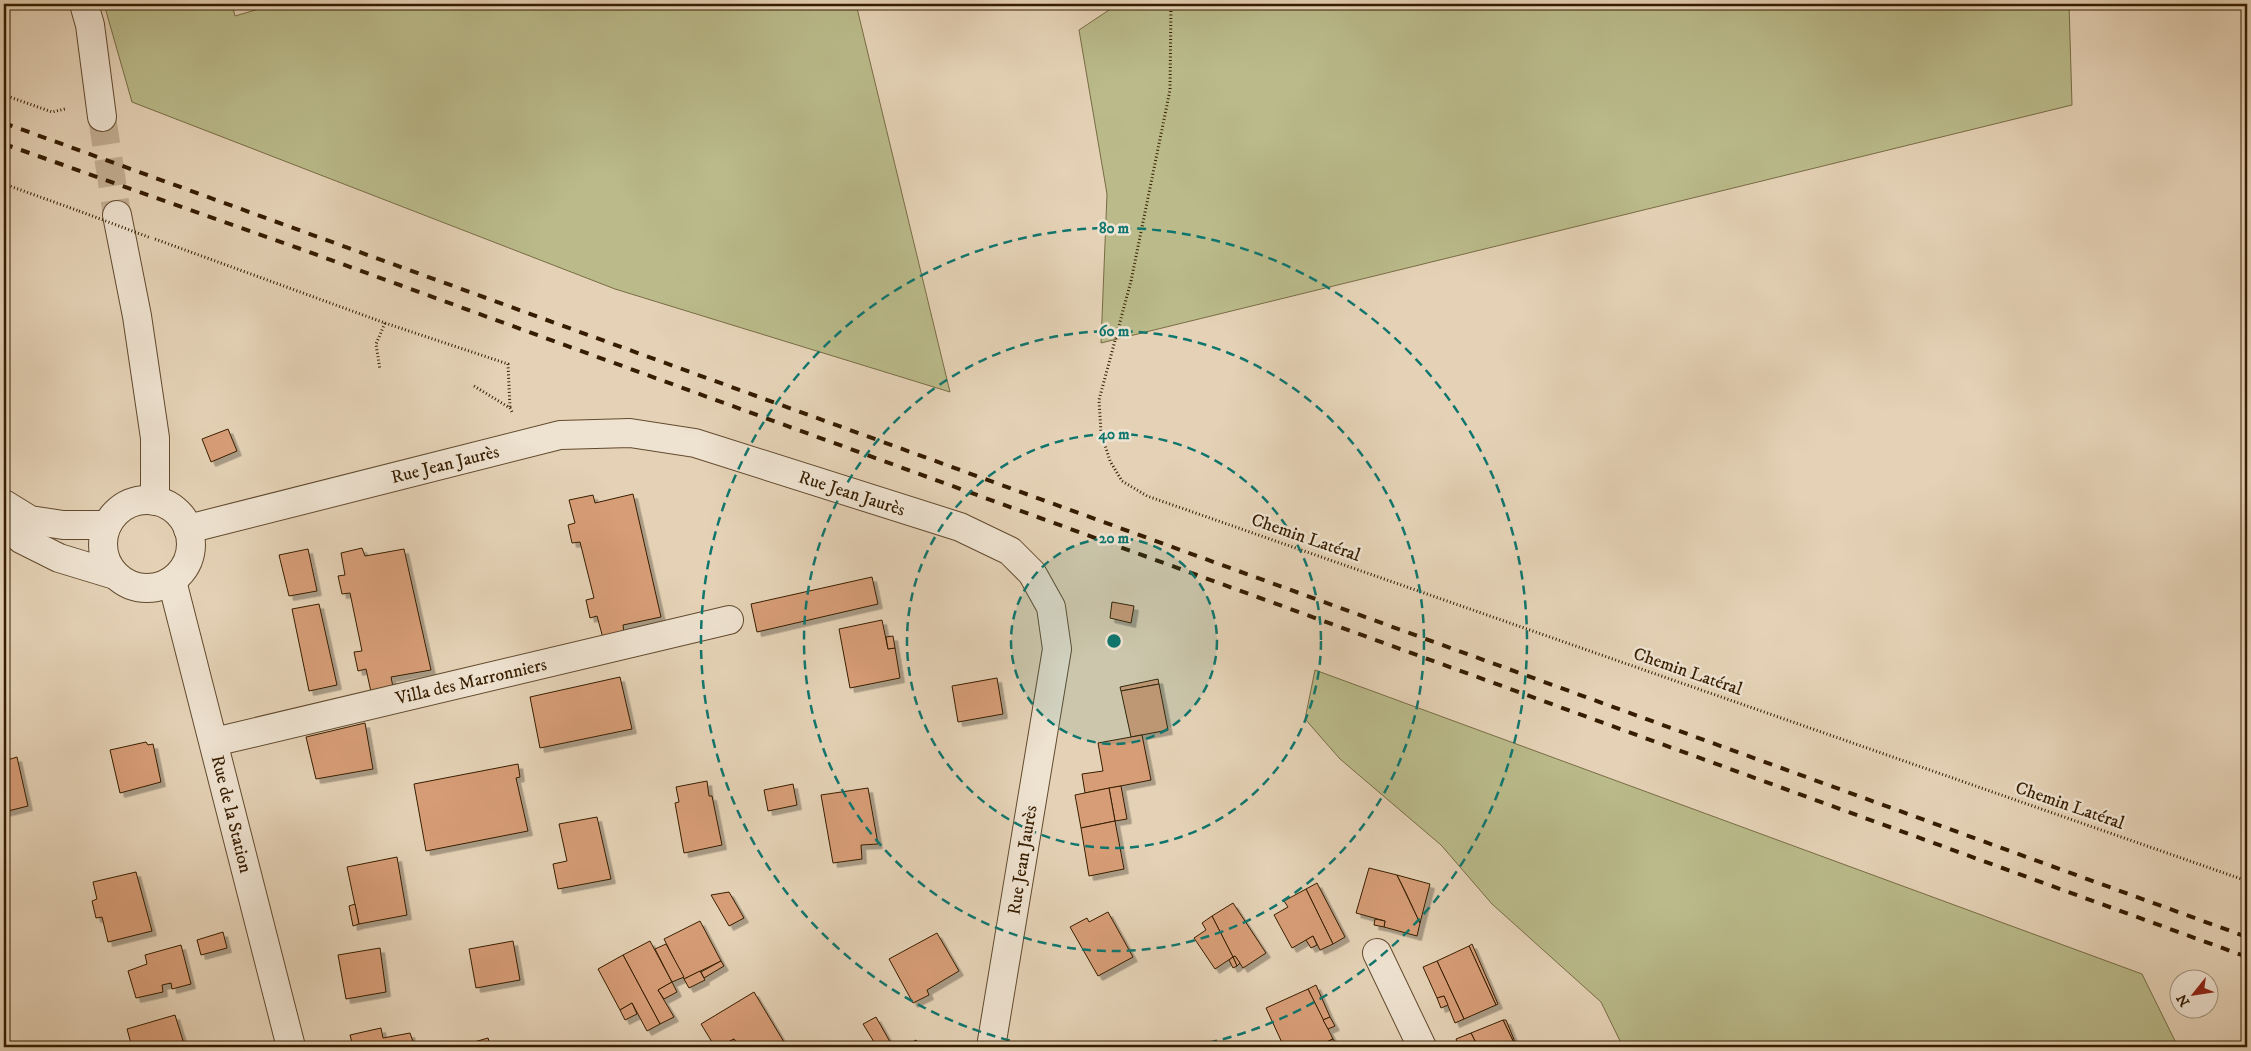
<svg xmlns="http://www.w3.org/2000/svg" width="2251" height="1051" font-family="'IM FELL DW Pica',serif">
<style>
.green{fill:#baba8a;stroke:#786c45}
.building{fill:#d79d77;stroke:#361d00;filter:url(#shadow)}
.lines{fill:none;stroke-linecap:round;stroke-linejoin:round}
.minor-tunnel{stroke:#c2ae92;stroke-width:28;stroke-dasharray:28 14;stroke-linecap:butt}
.minor-casing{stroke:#624a2e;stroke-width:30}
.path{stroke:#361d00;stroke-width:3;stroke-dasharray:1 2.5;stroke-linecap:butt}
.minor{stroke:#eee2d0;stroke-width:28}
.rail{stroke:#361d00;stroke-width:4;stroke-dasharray:9 9;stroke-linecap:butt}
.path-bridge{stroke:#361d00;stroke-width:3;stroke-dasharray:1 2.5;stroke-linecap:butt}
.ring{fill:none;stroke:#0f766e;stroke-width:2.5;stroke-dasharray:9 6}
.labels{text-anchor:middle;stroke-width:5;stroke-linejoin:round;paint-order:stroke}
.street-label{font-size:18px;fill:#361d00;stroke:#eee2d0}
.centre{fill:#0f766e;stroke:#eee2d0;stroke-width:2.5}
.ring-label{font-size:15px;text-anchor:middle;font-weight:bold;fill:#0f766e;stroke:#eee2d0;stroke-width:5;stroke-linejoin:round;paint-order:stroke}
</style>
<defs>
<filter id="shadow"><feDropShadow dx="4.5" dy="4.5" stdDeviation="0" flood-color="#0004"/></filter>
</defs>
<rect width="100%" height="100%" fill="#e5d2b6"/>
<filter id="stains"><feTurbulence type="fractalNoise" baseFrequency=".004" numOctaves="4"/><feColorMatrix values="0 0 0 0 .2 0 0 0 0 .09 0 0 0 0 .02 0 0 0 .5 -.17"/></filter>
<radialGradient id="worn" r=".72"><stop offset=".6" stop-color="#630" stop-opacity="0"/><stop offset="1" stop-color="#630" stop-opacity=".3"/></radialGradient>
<g class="green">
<polygon points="104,4 232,4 235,16 276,4 856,4 950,392 615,289 132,102"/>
<polygon points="1118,4 2069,4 2072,105 1101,343 1107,194 1079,30"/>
<polygon points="1315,670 2142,974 2178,1047 1623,1047 1601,1002 1492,904 1441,845 1340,759 1305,719"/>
</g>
<g class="building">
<polygon points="228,429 237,451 211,462 202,439"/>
<polygon points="633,494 661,617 623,625 624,633 603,638 597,616 590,618 586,600 594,598 580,542 572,543 568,525 575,523 569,500 593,495 595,503"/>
<polygon points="362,548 365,556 404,549 431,670 391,677 393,687 371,692 366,669 358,671 354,652 362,651 350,593 342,594 338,576 345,575 341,553"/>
<polygon points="308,549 317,591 289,596 279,555"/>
<polygon points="872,577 878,604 757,632 751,604"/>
<polygon points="1112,602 1134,606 1131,623 1110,618"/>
<polygon points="319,604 337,685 309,691 292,609"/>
<polygon points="882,620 888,649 895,648 900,678 850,688 839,629"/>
<polygon points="893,636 895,648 888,649 886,637"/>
<polygon points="620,677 632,729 540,748 530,697"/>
<polygon points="997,678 1003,714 958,722 952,686"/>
<polygon points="1158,679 1159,684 1121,691 1120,687"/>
<polygon points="1159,684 1168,730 1131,737 1121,691"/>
<polygon points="365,723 373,769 316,779 306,737"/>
<polygon points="1142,735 1151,780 1085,793 1082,774 1103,771 1098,743"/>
<polygon points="146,742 148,745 153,744 161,782 120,793 110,750"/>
<polygon points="17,757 28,806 4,812 4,761"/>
<polygon points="518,764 520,777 516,778 528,831 426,851 414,784"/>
<polygon points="707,781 709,796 712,796 722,845 684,853 675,803 679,802 676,787"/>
<polygon points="793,784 797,805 768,811 764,790"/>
<polygon points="1121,786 1127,819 1115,821 1109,788"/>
<polygon points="868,788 878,844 861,845 862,859 833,863 821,795"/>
<polygon points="1109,788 1115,821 1081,828 1075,795"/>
<polygon points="597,817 611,879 558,889 553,864 567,861 559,824"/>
<polygon points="1115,821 1124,869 1089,876 1081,828"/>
<polygon points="397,857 407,915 359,924 347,867"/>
<polygon points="1369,868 1397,875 1420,923 1417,936 1384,927 1385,921 1356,913"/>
<polygon points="136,872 152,931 108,942 102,917 96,918 92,901 97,899 93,882"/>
<polygon points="1397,875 1430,884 1420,923 1406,893"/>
<polygon points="1317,883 1345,937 1333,944 1306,889"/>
<polygon points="1306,889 1333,944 1320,950 1313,936 1292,948 1274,915 1288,907 1284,901"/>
<polygon points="729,892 744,918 729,926 711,895"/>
<polygon points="1233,903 1266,953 1243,968 1235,956 1233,957 1212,916"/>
<polygon points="355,904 359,924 353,926 349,906"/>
<polygon points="1108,912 1133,957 1098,976 1070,927 1087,918 1089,922"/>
<polygon points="1212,916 1233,957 1215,969 1194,938 1206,930 1202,923"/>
<polygon points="1375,919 1385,921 1384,927 1374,925"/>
<polygon points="700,921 721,961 684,979 664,939"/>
<polygon points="223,932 227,948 201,955 197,940"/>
<polygon points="937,933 959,971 927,990 929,995 913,1003 889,959"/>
<polygon points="1313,936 1317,945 1311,948 1306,940"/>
<polygon points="513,941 520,980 476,988 469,949"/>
<polygon points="650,941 672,982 658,990 674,1017 660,1024 623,955"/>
<polygon points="666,944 684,977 672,982 655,949"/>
<polygon points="1472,944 1498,1004 1496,1005 1469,946"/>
<polygon points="181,945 191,984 172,989 171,983 162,985 163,992 136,998 128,971 147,964 145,955"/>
<polygon points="1469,946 1496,1005 1464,1019 1437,961"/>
<polygon points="380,948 386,992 346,999 338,955"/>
<polygon points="623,955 660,1024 647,1031 632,1003 620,1010 598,969"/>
<polygon points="1235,956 1240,963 1237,966 1233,957"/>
<polygon points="1233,957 1237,966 1233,968 1229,960"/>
<polygon points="721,961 724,966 704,978 701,972"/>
<polygon points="1437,961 1464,1019 1455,1023 1444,996 1437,998 1423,967"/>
<polygon points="700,971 705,980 689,988 684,979"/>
<polygon points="672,982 677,992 664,999 658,990"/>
<polygon points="1316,985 1330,1017 1323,1020 1308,989"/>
<polygon points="1308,989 1333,1039 1316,1047 1284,1047 1266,1008"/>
<polygon points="754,992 787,1047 739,1047 734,1039 719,1047 715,1047 701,1024"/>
<polygon points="1444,996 1448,1005 1441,1008 1437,998"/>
<polygon points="632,1003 637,1014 625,1020 620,1010"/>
<polygon points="175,1015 185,1047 132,1047 127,1029"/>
<polygon points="876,1017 893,1047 877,1047 863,1024"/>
<polygon points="1330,1017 1335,1026 1328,1029 1323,1020"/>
<polygon points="1503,1020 1506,1020 1517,1047 1516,1047"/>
<polygon points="1503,1020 1516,1047 1478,1047 1471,1033"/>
<polygon points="381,1028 383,1038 410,1033 415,1047 353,1047 350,1035"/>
<polygon points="1471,1033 1478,1047 1459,1047 1456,1039"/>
<polygon points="488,1038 491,1047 457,1047"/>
<polygon points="734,1039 739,1047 719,1047"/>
<polygon points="1333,1039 1337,1047 1316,1047"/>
<polygon points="916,1040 921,1047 903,1047"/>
</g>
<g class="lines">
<polyline class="minor-tunnel" points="102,117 117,215"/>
<defs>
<g id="minor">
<polyline points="84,4 90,25 102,117"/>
<polyline points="117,215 137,316 155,438 155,501"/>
<circle cx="147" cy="544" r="44"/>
<polyline points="4,504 30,520 63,525 107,525"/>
<polyline points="4,520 21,539 59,558 115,575"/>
<polyline points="188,529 560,435 630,433 695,443 960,527 1010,551 1032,573 1051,607 1057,649 991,1047"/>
<polyline points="172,581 291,1047"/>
<polyline points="214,742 729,620"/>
<polyline points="1377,953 1422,1047"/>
</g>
</defs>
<use href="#minor" class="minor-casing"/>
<g class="path">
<polyline points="1171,4 1170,90 1131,281 1099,400 1101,432 1110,461 1122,481 1147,496 2247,881"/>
<polyline points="4,95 52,112 65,109"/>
<polyline points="4,184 79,211"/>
<polyline points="155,239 385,323 376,344 380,370"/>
<polyline points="385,323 508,364 510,408"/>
<polyline points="474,386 510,408 513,414"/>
</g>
<use href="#minor" class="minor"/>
<g class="rail">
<polyline points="4,123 2247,937"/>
<polyline points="4,144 298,248 2247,957"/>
</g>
<polyline class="path-bridge" points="79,211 151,238"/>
</g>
<circle cx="1114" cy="641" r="103" fill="#0f766e" fill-opacity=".12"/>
<g class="ring">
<circle cx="1114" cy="641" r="103"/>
<circle cx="1114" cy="641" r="207"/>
<circle cx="1114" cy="641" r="310"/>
<path d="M1039 1047A413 413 0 1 1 1189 1047"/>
</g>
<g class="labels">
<g class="street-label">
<text transform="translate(445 464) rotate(-14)" y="6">Rue Jean Jaurès</text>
<text transform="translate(852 493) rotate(18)" y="6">Rue Jean Jaurès</text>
<text transform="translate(1306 537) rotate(19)" y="6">Chemin Latéral</text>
<text transform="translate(1688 671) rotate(19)" y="6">Chemin Latéral</text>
<text transform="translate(471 681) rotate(-13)" y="6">Villa des Marronniers</text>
<text transform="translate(2070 805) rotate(19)" y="6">Chemin Latéral</text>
<text transform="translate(232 814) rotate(76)" y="6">Rue de la Station</text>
<text transform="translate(1022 860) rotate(-81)" y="6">Rue Jean Jaurès</text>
</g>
</g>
<circle cx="1114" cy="641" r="8" class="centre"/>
<g class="ring-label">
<text x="1114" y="233">80 m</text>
<text x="1114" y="336">60 m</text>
<text x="1114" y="439">40 m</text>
<text x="1114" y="543">20 m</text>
</g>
<rect width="2251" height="1051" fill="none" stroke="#e5d2b6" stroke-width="20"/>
<rect x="5" y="5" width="2241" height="1041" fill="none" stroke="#361d00" stroke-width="2.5"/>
<rect x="10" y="10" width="2231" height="1031" fill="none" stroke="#361d00"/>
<g transform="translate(2194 994) rotate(240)"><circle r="24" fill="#eee2d0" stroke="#a4937d"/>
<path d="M0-4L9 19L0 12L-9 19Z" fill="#8f2418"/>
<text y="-8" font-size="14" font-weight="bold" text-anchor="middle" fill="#361d00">N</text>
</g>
<rect width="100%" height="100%" filter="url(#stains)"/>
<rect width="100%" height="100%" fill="url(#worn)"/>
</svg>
